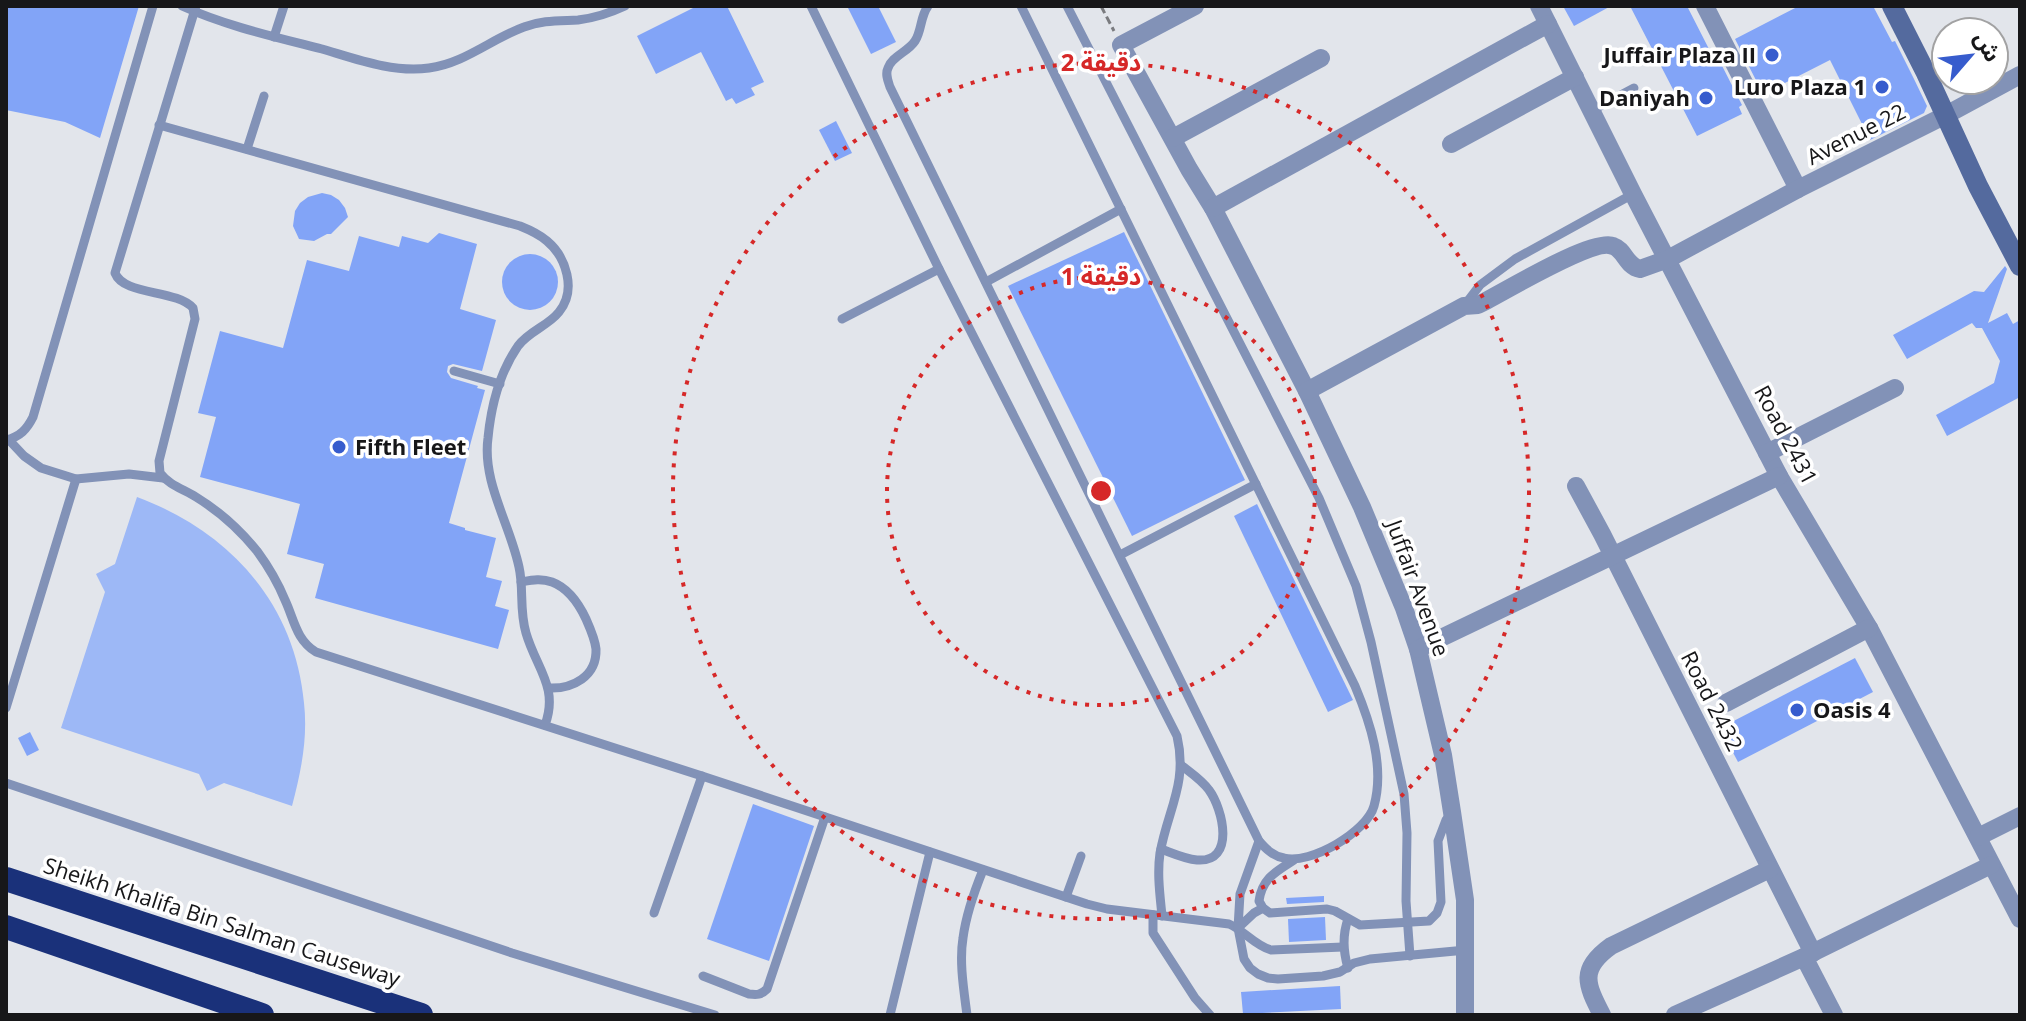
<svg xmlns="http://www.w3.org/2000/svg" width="2026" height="1021" font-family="'Open Sans','Noto Sans Arabic',sans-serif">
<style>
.green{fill:#9db8f6}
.building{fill:#82a4f7}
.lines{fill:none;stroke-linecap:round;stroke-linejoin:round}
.path{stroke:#7a7b7f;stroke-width:3;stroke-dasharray:8 4;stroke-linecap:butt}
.lane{stroke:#8292b7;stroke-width:9}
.street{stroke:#8292b7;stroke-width:18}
.secondary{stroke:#546a9e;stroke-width:20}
.highway{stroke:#1a317a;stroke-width:24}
.ring{fill:none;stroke:#d62828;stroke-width:4;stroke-dasharray:4 8}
.poi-dot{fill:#375ccd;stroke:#fff;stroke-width:3}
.labels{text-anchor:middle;stroke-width:7;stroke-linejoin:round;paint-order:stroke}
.poi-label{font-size:22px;font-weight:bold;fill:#171719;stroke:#fff;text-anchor:end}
.street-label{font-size:22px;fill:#171719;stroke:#fff}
.centre{fill:#d62828;stroke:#fff;stroke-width:4}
.ring-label{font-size:24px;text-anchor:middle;font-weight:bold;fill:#d62828;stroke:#fff;stroke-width:7;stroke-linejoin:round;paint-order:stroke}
</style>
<rect width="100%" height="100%" fill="#e2e5eb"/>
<path class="green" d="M137,497C229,531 295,603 304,703C308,738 301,772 292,806L224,783L207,791L199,774L61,728L105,592L96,574L115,564Z"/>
<g class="building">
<polygon points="6,6 139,6 100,138 65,122 6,110"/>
<polygon points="697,6 727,6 764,82 751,88 755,95 736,104 732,98 726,101 701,52 656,74 637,36"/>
<polygon points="847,6 878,6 896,42 871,54"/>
<polygon points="1563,6 1611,6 1574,26"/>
<polygon points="1630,6 1687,6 1710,51 1714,50 1742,105 1739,107 1742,114 1697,136"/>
<polygon points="1799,6 1873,6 1892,42 1895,41 1914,79 1927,106 1924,113 1870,140 1830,60 1763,94 1735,39"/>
<polygon points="836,121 852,153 835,161 819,130"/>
<polygon points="322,193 331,195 339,200 345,208 348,217 331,234 327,234 314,241 299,239 293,226 295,211 300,203 308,197"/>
<polygon points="1124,232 1245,480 1132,536 1008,286"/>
<polygon points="439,233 477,244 460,309 496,320 482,371 453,364 448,366 447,372 451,378 478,386 477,388 485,390 449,523 465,528 465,530 496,538 486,577 502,581 495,606 509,610 498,649 315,598 324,564 287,554 300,504 200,477 216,417 198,413 220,331 283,348 307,260 349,271 359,236 399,247 402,236 428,243"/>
<circle cx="530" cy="282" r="28"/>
<polygon points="2005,266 2007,269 1988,323 2007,313 2013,324 2020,320 2020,397 1947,436 1936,415 1994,383 2000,361 1982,328 1976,328 1972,323 1907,359 1893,335 1974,291 1984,292"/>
<polygon points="1257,504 1353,700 1328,712 1234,516"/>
<polygon points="1855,658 1873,692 1738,762 1720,728"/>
<polygon points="30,732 39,750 27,756 18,738"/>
<polygon points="753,804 814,826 769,961 707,939"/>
<polygon points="1324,896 1324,902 1287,904 1286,898"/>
<polygon points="1325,917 1326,940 1289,942 1288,919"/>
<polygon points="1340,986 1341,1009 1243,1014 1241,992"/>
</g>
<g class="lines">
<polyline class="path" points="1101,6 1114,31"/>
<g class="lane">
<path d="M182,6C226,26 275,37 322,49C356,59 393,73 429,68C465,63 491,39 524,27C542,20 560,21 578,20C595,18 610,13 625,6"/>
<path d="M196,6L115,273C124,296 176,289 193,308L195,319L159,461L160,473C169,485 183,489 196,497C219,511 240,530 257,551C268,566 278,583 285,600C294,619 296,640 316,652L702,776L1087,904L1107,909L1229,924C1245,931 1254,945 1271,950L1343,947"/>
<path d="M811,6L939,269L1177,736C1188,783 1168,809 1160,853C1157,874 1160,895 1162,916"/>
<path d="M928,6C920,17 922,30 915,41C908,52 892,56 888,68C885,74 888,81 890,87L1259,841C1266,849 1273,856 1284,858C1310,865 1367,832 1374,806C1385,766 1370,722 1355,686L1021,6"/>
<polyline points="1067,6 1319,498 1356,586 1371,642 1404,794 1407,833 1406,901 1410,956"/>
<polyline points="274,37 284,6"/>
<polyline points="1591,111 1634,88"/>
<path d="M159,125L520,226C530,230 539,234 547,241C566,257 577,290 559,312C548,326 529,331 518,346C500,372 491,407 488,438C482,482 510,524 519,567C524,589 519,609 526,633C536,668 559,687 545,725"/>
<polyline points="247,149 264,96"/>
<polyline points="986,282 1121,209"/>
<polyline points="1464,306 1480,285 1515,259 1633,194"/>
<polyline points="842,319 939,269"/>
<polyline points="454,371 500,384"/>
<path d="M6,440C20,437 27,429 33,417L153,6"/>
<polyline points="9,440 24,456 41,468 76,479 129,474 163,478"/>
<polyline points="1120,555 1256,484"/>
<path d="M521,582C532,580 541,578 552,582C568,588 579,604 586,619C590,628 595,639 596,649C597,677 572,689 549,688"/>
<polyline points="6,708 76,479"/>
<polyline points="6,783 512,953 715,1015"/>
<polyline points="1259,841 1240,894 1238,928 1244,959 1250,968 1258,974 1268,978 1278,979 1323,976 1340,972 1354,963 1370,959 1466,950"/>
<path d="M1161,849C1172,853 1185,859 1197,860C1236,863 1223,809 1209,790C1202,780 1191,773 1181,765"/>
<path d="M1294,860C1277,871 1262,878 1259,901L1263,908L1270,913L1327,909L1335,911L1360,925L1429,921L1437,913L1441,902L1438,841L1446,820L1450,815"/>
<polyline points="1066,897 1081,856"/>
<polyline points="654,913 702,776"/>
<polyline points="1153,915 1153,933 1195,998 1210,1015"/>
<path d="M1348,919C1342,936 1343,951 1348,968"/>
<polyline points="1238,928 1254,913 1263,908"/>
<path d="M703,976L749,994C757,995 761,995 767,989L825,817"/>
<polyline points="890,1015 930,852"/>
<path d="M967,1015C964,991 959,962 963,938C966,915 974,892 983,870"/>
</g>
<g class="street">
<polyline points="1195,6 1121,45 1189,169 1213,208 1307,391 1362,507 1404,608 1418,649 1443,755 1452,812 1465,900 1465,1015"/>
<polyline points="1539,6 1633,194 1779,476 1869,628 2020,919"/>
<polyline points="1705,6 1798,189"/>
<polyline points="1173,138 1321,58"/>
<polyline points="1451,144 1575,77"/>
<polyline points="1213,208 1548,24"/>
<path d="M1307,391L1464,306L1478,305C1501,294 1593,237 1613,246C1625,250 1626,266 1640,269L1668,259L1798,189L1946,115L2020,75"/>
<polyline points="1767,453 1895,388"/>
<polyline points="1576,486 1602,534 1813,953"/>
<polyline points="1418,649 1779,476"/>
<polyline points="1726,703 1869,628"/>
<polyline points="1978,837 2020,816"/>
<polyline points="1804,957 1834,1015"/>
<path d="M1602,1015C1586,984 1579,969 1611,946L1770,869"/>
<polyline points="1675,1015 1804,957 1991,865"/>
</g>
<polyline class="secondary" points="1892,6 1926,73 1978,186 2020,266"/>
<g class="highway">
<polyline points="6,879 421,1015"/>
<polyline points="6,927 262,1015"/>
</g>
</g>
<g class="ring">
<circle cx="1101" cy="491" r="214"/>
<circle cx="1101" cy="491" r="428"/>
</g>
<g class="poi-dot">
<circle cx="1772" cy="55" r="8"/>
<circle cx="1882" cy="87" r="8"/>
<circle cx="1706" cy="98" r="8"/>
<circle cx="339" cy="447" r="8"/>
<circle cx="1797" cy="710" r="8"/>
</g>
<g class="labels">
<g class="poi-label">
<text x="1756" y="63">Juffair Plaza II</text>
<text x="1866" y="95">Luro Plaza 1</text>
<text x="1690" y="106">Daniyah</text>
<text x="355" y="455" text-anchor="start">Fifth Fleet</text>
<text x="1813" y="718" text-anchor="start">Oasis 4</text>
</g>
<g class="street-label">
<text transform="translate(1856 134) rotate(-27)" y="8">Avenue 22</text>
<text transform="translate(1786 435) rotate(62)" y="8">Road 2431</text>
<text transform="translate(1418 588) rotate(70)" y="8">Juffair Avenue</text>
<text transform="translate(1712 701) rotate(63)" y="8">Road 2432</text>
<text transform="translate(222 922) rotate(18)" y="8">Sheikh Khalifa Bin Salman Causeway</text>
</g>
</g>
<circle cx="1101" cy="491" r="12" class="centre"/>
<g class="ring-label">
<text x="1101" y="71">2 دقيقة</text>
<text x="1101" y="285">1 دقيقة</text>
</g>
<rect width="2026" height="1021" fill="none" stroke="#171719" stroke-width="16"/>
<g transform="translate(1970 56) rotate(62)"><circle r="38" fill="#ffffff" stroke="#a2a2a3" stroke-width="2"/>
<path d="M0-6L14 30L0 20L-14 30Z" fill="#375ccd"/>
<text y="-12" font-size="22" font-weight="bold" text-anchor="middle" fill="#171719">ش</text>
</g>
</svg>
